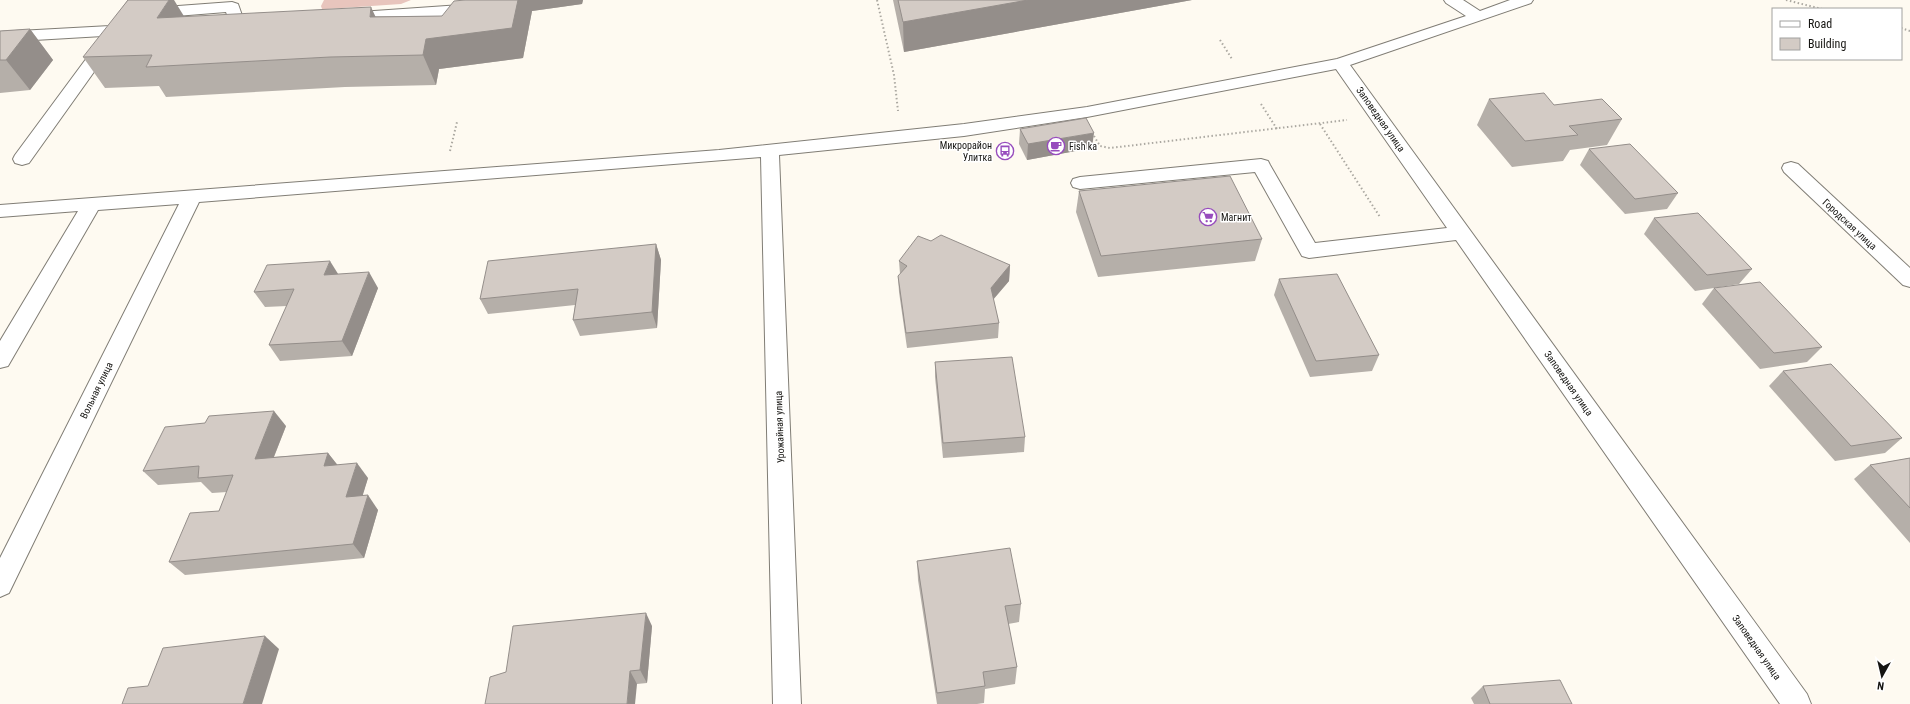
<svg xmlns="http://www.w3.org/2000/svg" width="1910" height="704" font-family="'Roboto Condensed',sans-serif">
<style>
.green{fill:#e8c5bd}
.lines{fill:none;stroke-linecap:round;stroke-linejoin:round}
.minor-casing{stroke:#807d75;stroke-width:2}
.path{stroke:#aba8a1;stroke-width:2;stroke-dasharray:1.5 2.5;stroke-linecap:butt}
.minor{fill:#fff;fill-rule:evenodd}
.wall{fill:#b5afa9}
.shaded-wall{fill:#948e8a}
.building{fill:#d3cbc5;stroke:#948e8a}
.labels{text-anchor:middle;stroke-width:3;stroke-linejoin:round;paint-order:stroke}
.street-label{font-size:10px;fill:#151411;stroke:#fff}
.poi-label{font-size:10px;fill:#151411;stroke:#fff;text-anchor:start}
</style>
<rect width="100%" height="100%" fill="#fefaf1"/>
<polygon class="green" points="324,0 411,0 401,4 327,9 322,9 321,6"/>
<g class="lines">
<defs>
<g id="minor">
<polygon points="129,0 145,0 123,33 121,34 29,163 22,165 15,163 13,159 15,155 103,36 0,42 0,32 110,26"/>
<polygon points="491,0 507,0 501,10 495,12 345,23 339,21 337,18 339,15 345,13 490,3"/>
<polygon points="1444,0 1463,0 1480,11 1510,0 1533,0 1531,3 1350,65 1807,694 1811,704 1780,704 1456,240 1309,258 1302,256 1255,172 1080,189 1073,187 1071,183 1073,179 1080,177 1261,159 1268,161 1270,165 1315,243 1447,228 1336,69 1087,117 964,136 779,155 801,704 773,704 761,157 199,202 9,593 0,597 0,558 179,204 98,210 8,366 0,368 0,341 78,211 0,217 0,205 719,150 964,124 1087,107 1337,59 1466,16 1446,3"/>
<polygon points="232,2 238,4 244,21 261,22 263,25 261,28 238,31 232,29 226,12 151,18 145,16 143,13 145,10 151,8"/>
<polygon points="1791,162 1798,164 1910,268 1910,287 1903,285 1784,172 1782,168 1784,164"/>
</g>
</defs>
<use href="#minor" class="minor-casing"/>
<g class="path">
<polyline points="877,0 894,75 898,111"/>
<polyline points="1786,0 1822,9"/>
<polyline points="1901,28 1910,31"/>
<polyline points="1220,40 1232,59"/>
<polyline points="1261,104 1277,129"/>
<polyline points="1320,124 1380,217"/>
<polyline points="1094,136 1100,146 1110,148 1347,120"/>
<polyline points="450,151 457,122"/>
</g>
<use href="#minor" class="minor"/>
</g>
<g class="wall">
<polygon points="465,0 583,0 582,4 532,11 523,58 439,69 436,85 345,87 166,97 159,86 105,88 83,57 184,17 442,16"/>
<polygon points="893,0 1192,0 904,52"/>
<polygon points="30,29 53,60 30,90 0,93 0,31"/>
<polygon points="1489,99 1554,105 1622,119 1607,145 1570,150 1563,161 1512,167 1477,125"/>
<polygon points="1020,129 1092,148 1027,160 1019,144"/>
<polygon points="1589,149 1678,193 1667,209 1625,214 1580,165"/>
<polygon points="1079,191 1262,239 1255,261 1098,277 1076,212"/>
<polygon points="1654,218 1752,269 1739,284 1695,291 1644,234"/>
<polygon points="931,241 1010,265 1009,281 993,300 999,323 998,338 907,348 899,292 898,276 900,274 899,261"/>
<polygon points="656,244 661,260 657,328 580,336 573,320 575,305 488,314 480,299"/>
<polygon points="338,274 378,288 352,356 280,361 269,345 287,306 265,307 254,292"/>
<polygon points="1279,279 1379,355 1372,371 1310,377 1274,295"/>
<polygon points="1714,288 1822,347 1807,362 1760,369 1702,304"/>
<polygon points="935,362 1025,437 1024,452 943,458 935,377"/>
<polygon points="1783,371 1902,438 1885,453 1835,461 1769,386"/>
<polygon points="286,426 274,457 328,453 337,465 368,478 362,496 378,510 364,558 185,575 169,562 219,511 227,492 212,493 201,482 158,485 143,471"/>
<polygon points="1910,458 1910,543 1854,479 1870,465"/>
<polygon points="917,561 1021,604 1019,622 1008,624 1017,667 1015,684 985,689 984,703 977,704 937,704 918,580"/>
<polygon points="652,626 647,683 637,684 506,672"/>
<polygon points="1483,686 1572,704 1474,704 1471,698"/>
</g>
<g class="shaded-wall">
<polygon points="169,0 174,0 190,26 157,18"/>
<polygon points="518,0 583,0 582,4 532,11 523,58 439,69 436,85 423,55 426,39"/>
<polygon points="1028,0 1192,0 904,52 903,22"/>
<polygon points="371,7 385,37 370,17"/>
<polygon points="30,29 53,60 30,90 6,60"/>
<polygon points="1094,133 1092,148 1027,160 1028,144"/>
<polygon points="656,244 661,260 657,328 652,312"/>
<polygon points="330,261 340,277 324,275"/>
<polygon points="1010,265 1009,281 990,303 991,288"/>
<polygon points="369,272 378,288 352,356 342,341"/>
<polygon points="274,411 286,426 267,474 255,459"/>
<polygon points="328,453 340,468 324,466"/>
<polygon points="357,463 368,478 358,511 346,497"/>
<polygon points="368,495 378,510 364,558 353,544"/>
<polygon points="646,613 652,626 647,683 640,670"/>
<polygon points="265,636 279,649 262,704 243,704"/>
<polygon points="630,671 637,684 635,704 627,704"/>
</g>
<g class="building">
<polygon points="128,0 169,0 157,18 371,7 370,17 442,16 454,1 465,0 518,0 512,28 426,39 423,55 330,57 146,67 152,55 83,57"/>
<polygon points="898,0 1028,0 903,22"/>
<polygon points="30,29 6,60 0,60 0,31"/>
<polygon points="1544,93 1554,105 1602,99 1622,119 1569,126 1578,135 1525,141 1489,99"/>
<polygon points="1086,118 1094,133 1028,144 1020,129"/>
<polygon points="1630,144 1678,193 1635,199 1589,149"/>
<polygon points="1230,176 1262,239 1101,256 1079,191"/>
<polygon points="1698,213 1752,269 1707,275 1654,218"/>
<polygon points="941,235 1010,265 991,288 999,323 906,333 898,276 907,266 899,261 918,236 931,241"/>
<polygon points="656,244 652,312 573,320 578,289 480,299 488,261"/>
<polygon points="330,261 324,275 369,272 342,341 269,345 294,289 254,292 267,265"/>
<polygon points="1337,274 1379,355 1316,361 1279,279"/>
<polygon points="1760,282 1822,347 1774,353 1714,288"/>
<polygon points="1012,357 1025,437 943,443 935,362"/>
<polygon points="1831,364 1902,438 1851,446 1783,371"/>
<polygon points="274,411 255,459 328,453 324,466 357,463 346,497 368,495 353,544 169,562 190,513 219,511 233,475 198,478 199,466 143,471 165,427 205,423 209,416"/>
<polygon points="1910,458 1910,508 1870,465"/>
<polygon points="1010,548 1021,604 1005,606 1017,667 983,672 985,686 937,693 917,561"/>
<polygon points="646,613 640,670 630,671 627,704 485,704 490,677 506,672 513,626"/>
<polygon points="265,636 243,704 122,704 128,688 148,686 163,648"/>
<polygon points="1560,680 1572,704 1490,704 1483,686"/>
</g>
<defs>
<symbol id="cafe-ring" viewBox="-11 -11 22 22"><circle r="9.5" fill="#fff" stroke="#974cbd" stroke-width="1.5"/><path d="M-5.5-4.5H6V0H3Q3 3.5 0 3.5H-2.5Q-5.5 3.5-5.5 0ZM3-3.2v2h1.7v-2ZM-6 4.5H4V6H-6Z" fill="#974cbd"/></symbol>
<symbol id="bus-ring" viewBox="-11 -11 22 22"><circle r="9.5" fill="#fff" stroke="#974cbd" stroke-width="1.5"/><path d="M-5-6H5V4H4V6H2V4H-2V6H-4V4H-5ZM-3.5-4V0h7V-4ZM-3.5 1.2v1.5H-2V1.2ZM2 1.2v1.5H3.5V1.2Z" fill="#974cbd"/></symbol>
<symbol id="supermarket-ring" viewBox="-11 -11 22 22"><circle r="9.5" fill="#fff" stroke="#974cbd" stroke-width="1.5"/><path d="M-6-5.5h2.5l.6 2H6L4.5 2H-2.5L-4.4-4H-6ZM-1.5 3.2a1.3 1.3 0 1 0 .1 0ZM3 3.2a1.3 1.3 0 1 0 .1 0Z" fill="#974cbd"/></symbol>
</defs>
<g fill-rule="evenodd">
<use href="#cafe-ring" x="1046" y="136" width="20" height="20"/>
<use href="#bus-ring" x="995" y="141" width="20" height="20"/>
<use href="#supermarket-ring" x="1198" y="207" width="20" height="20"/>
</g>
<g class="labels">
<g class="street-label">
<text transform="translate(1381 119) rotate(55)" y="4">Заповедная улица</text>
<text transform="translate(1850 224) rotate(43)" y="4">Городская улица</text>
<text transform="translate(1569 383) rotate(55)" y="4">Заповедная улица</text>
<text transform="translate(96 390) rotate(-64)" y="4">Вольная улица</text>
<text transform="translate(779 427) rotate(-92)" y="4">Урожайная улица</text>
<text transform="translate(1757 647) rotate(55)" y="4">Заповедная улица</text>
</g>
<g class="poi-label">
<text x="992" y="149" text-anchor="end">Микрорайон<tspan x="992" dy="12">Улитка</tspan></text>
<text x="1069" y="150">Fish ka</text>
<text x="1221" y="221">Магнит</text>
</g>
</g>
<rect x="1772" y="8" width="130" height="52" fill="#ffffff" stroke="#a1a1a0"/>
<rect x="1780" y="21" width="20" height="6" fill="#ffffff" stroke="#a1a1a0"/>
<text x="1808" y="28" font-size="12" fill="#151411">Road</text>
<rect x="1780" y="38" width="20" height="12" fill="#d3cbc5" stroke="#a1a1a0"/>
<text x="1808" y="48" font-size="12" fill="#151411">Building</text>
<g transform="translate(1882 676) rotate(188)" stroke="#ffffff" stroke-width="3" paint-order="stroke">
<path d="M0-3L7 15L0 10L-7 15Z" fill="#151411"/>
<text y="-6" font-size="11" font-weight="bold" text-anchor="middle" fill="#151411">N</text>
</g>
</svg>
